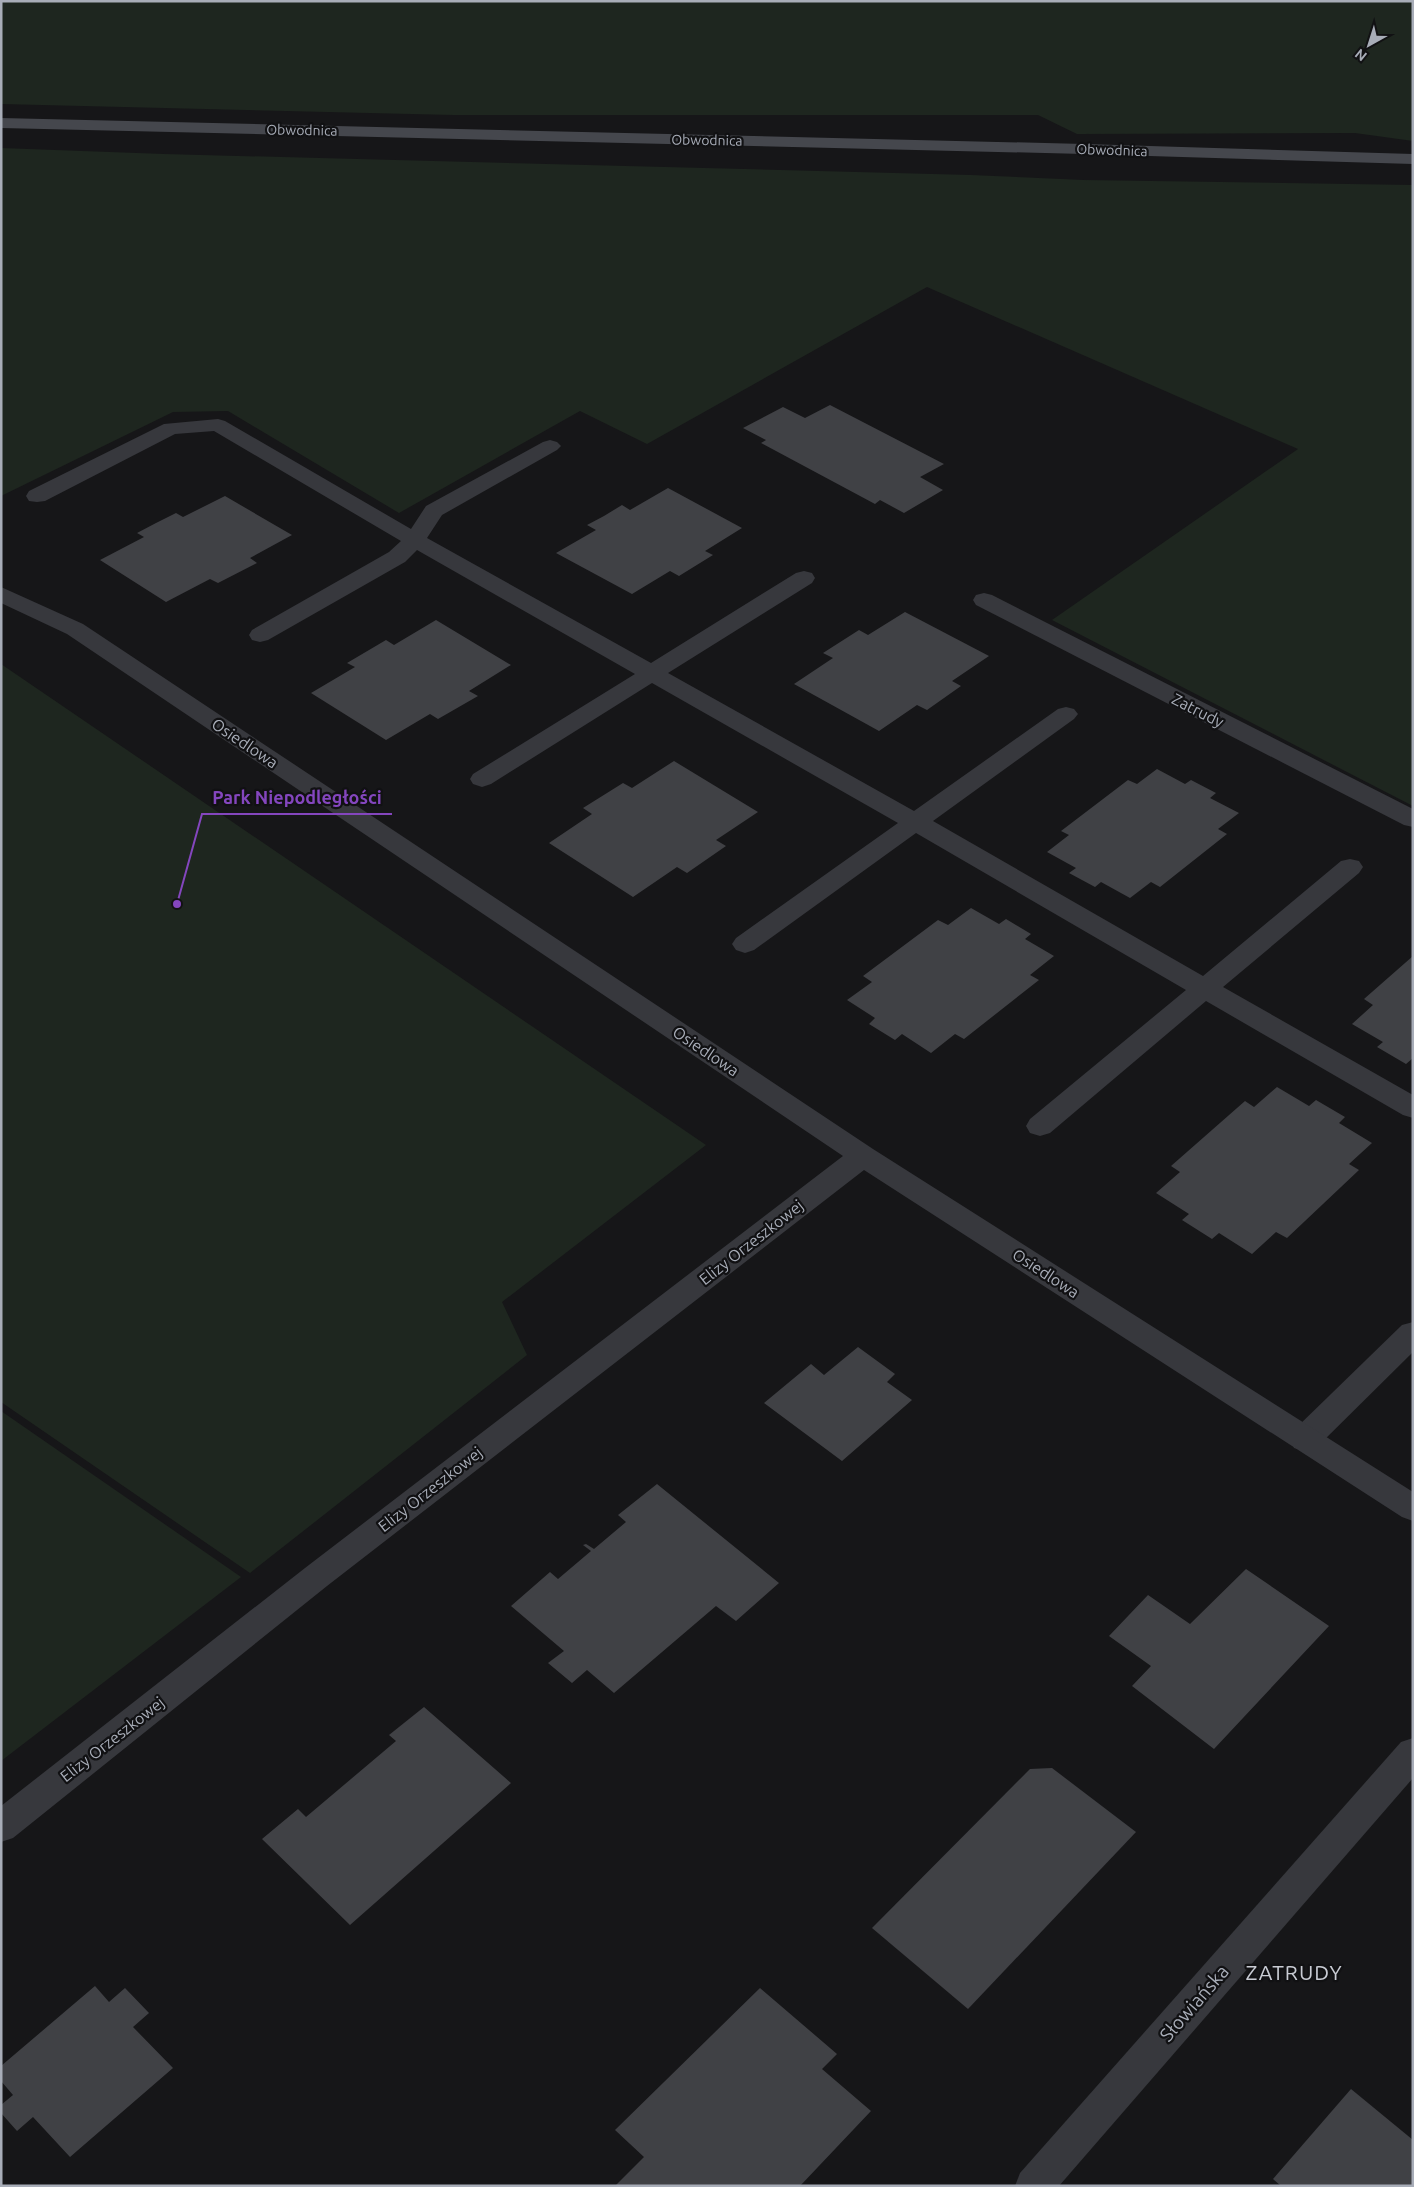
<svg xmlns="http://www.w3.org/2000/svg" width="1414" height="2187" font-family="Ubuntu,sans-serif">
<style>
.green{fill:#1e261f}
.building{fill:#404145}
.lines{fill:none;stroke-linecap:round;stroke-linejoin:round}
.service{fill:#37383d;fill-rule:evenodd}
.minor{fill:#37383d;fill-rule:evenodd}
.secondary{fill:#45474d;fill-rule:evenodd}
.labels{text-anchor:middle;stroke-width:4.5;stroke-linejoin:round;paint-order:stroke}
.far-street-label{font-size:14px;fill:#a8adb8;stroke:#111113}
.street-label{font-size:16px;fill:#a8adb8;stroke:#111113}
.near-street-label{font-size:19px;fill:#a8adb8;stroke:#111113}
.near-neighbourhood-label{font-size:21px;letter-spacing:1px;fill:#c9ccd4;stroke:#111113}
.leader{fill:none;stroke:#8446be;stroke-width:2}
.callout-dot{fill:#8446be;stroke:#111113;stroke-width:2}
.callout-label{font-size:18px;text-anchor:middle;font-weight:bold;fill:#8446be;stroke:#111113;stroke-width:4.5;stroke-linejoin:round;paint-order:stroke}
</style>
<rect width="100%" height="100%" fill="#161618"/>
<g class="green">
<polygon points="1,1 1413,1 1413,141 1355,133 1077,134 1038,115 453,115 1,104"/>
<polygon points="1,148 164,154 971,175 1084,180 1413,185 1413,806 1052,620 1298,449 927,287 647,444 580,411 399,513 228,411 173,412 1,496"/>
<polygon points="1,664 706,1145 502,1302 527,1355 250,1573 1,1402"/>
<polygon points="1,1411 241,1577 1,1761"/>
</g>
<g class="building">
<polygon points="830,405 944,464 920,477 943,490 904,513 880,500 875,504 761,443 766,440 743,428 783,407 805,418"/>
<polygon points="668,488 742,528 705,551 713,555 679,576 670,571 632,594 556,553 596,530 587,525 604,516 622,505 630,510"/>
<polygon points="225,496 292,535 250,558 257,563 218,583 210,579 166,602 100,560 144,537 137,533 156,523 176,513 183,517"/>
<polygon points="905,612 989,656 952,681 961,686 927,710 917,705 879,731 794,684 833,658 823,653 859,630 868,635"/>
<polygon points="436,620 511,665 469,691 478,696 438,719 430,714 386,740 311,693 355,667 347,663 386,640 394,645"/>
<polygon points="674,761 758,812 716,840 726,846 687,873 677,867 633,897 549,843 592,814 583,808 623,783 632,788"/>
<polygon points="1157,769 1185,784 1191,780 1216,793 1210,798 1239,813 1218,829 1227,834 1160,887 1151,882 1130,898 1101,882 1095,887 1069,873 1076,868 1047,852 1069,835 1061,831 1128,780 1137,784"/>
<polygon points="971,908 999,924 1006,919 1031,934 1025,939 1054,956 1030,975 1039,980 964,1039 955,1034 931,1053 902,1034 895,1040 869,1024 875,1018 847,1000 872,982 863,976 938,920 948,925"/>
<polygon points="1413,956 1413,1058 1406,1064 1377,1047 1383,1042 1352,1024 1373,1005 1364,999"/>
<polygon points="1277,1087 1309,1106 1316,1100 1345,1117 1339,1123 1372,1143 1349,1164 1359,1170 1287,1238 1276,1232 1252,1254 1219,1233 1212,1239 1182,1220 1189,1214 1156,1193 1180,1172 1171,1166 1245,1101 1254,1107"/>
<polygon points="858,1347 895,1374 887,1382 912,1400 842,1461 764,1403 811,1364 824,1375"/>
<polygon points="657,1484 779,1583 736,1621 716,1606 614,1693 587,1670 572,1683 548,1663 564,1651 511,1606 550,1572 558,1579 591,1551 583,1545 586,1544 594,1549 626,1522 618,1515"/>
<polygon points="1246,1569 1329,1626 1214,1749 1132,1686 1151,1666 1109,1636 1148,1595 1190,1624"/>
<polygon points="424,1707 511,1783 350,1925 262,1839 298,1809 306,1817 396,1741 389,1735"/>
<polygon points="1052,1768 1136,1832 968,2009 872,1928 1030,1769"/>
<polygon points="95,1986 109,2002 125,1988 149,2013 133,2027 173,2068 70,2157 33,2117 17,2131 1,2113 1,2105 13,2095 1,2081 1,2066"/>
<polygon points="760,1988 837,2054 822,2069 871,2111 800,2186 615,2186 644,2157 615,2130"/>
<polygon points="1351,2089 1413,2140 1413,2186 1281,2186 1273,2179"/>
</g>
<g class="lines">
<g class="service">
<polygon points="218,419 225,421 411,529 426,506 543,442 550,440 557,442 561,446 557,450 442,515 427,538 651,663 796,573 804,571 812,573 815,578 812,583 668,673 914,811 1058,709 1066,707 1074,709 1078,714 1074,719 933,821 1203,976 1341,861 1350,859 1359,861 1363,867 1359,873 1223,987 1413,1095 1413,1118 1403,1115 1206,1001 1050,1133 1040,1136 1030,1133 1026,1126 1030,1119 1186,990 916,833 754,950 745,953 736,950 732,944 736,938 898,823 652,683 491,784 482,787 473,784 470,779 473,774 635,674 417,550 405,562 268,640 260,642 252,640 249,635 252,630 389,552 401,541 214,431 175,434 45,501 37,502 29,501 26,496 29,491 164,424"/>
<polygon points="984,593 992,595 1413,809 1413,827 1404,825 976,605 973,600 976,595"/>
<polygon points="1413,1322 1413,1352 1316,1448 1305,1451 1294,1448 1290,1439 1294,1430 1402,1325"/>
</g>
<g class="minor">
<polygon points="1,587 83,624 873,1149 1413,1492 1413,1521 1402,1517 864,1170 327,1586 13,1838 1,1842 1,1806 305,1568 843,1156 67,634 1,603"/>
<polygon points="1413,1738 1413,1778 1059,2186 1015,2186 1020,2173 1401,1742"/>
</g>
<polygon class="secondary" points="1,118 1084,144 1413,154 1413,164 1084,154 1,128"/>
</g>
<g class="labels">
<g class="far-street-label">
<text transform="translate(302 130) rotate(1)" y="5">Obwodnica</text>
<text transform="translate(707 140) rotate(1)" y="5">Obwodnica</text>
<text transform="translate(1112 150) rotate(2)" y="5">Obwodnica</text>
</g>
<g class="street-label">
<text transform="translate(1198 710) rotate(27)" y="6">Zatrudy</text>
<text transform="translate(245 743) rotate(34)" y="6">Osiedlowa</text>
<text transform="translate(706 1051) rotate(34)" y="6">Osiedlowa</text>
<text transform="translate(751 1242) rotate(-38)" y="6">Elizy Orzeszkowej</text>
<text transform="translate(1046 1273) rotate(33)" y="6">Osiedlowa</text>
<text transform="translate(430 1489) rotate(-38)" y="6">Elizy Orzeszkowej</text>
<text transform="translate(112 1739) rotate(-38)" y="6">Elizy Orzeszkowej</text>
</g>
<g class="near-street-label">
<text transform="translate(1194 2003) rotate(-49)" y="7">Słowiańska</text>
</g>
<g class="near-neighbourhood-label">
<text x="1294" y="1980">ZATRUDY</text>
</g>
</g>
<path class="leader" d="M177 904L202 814H392"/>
<circle class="callout-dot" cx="177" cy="904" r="5"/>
<g class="callout-label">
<text x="297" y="804">Park Niepodległości</text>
</g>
<rect width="1414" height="2187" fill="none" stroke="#a8adb8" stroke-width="5"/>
<g transform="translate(1369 45) rotate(219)" stroke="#111113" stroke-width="4" paint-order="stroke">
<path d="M0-4L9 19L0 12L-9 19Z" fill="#a8adb8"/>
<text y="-8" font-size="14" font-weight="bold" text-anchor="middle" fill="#a8adb8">N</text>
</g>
</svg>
